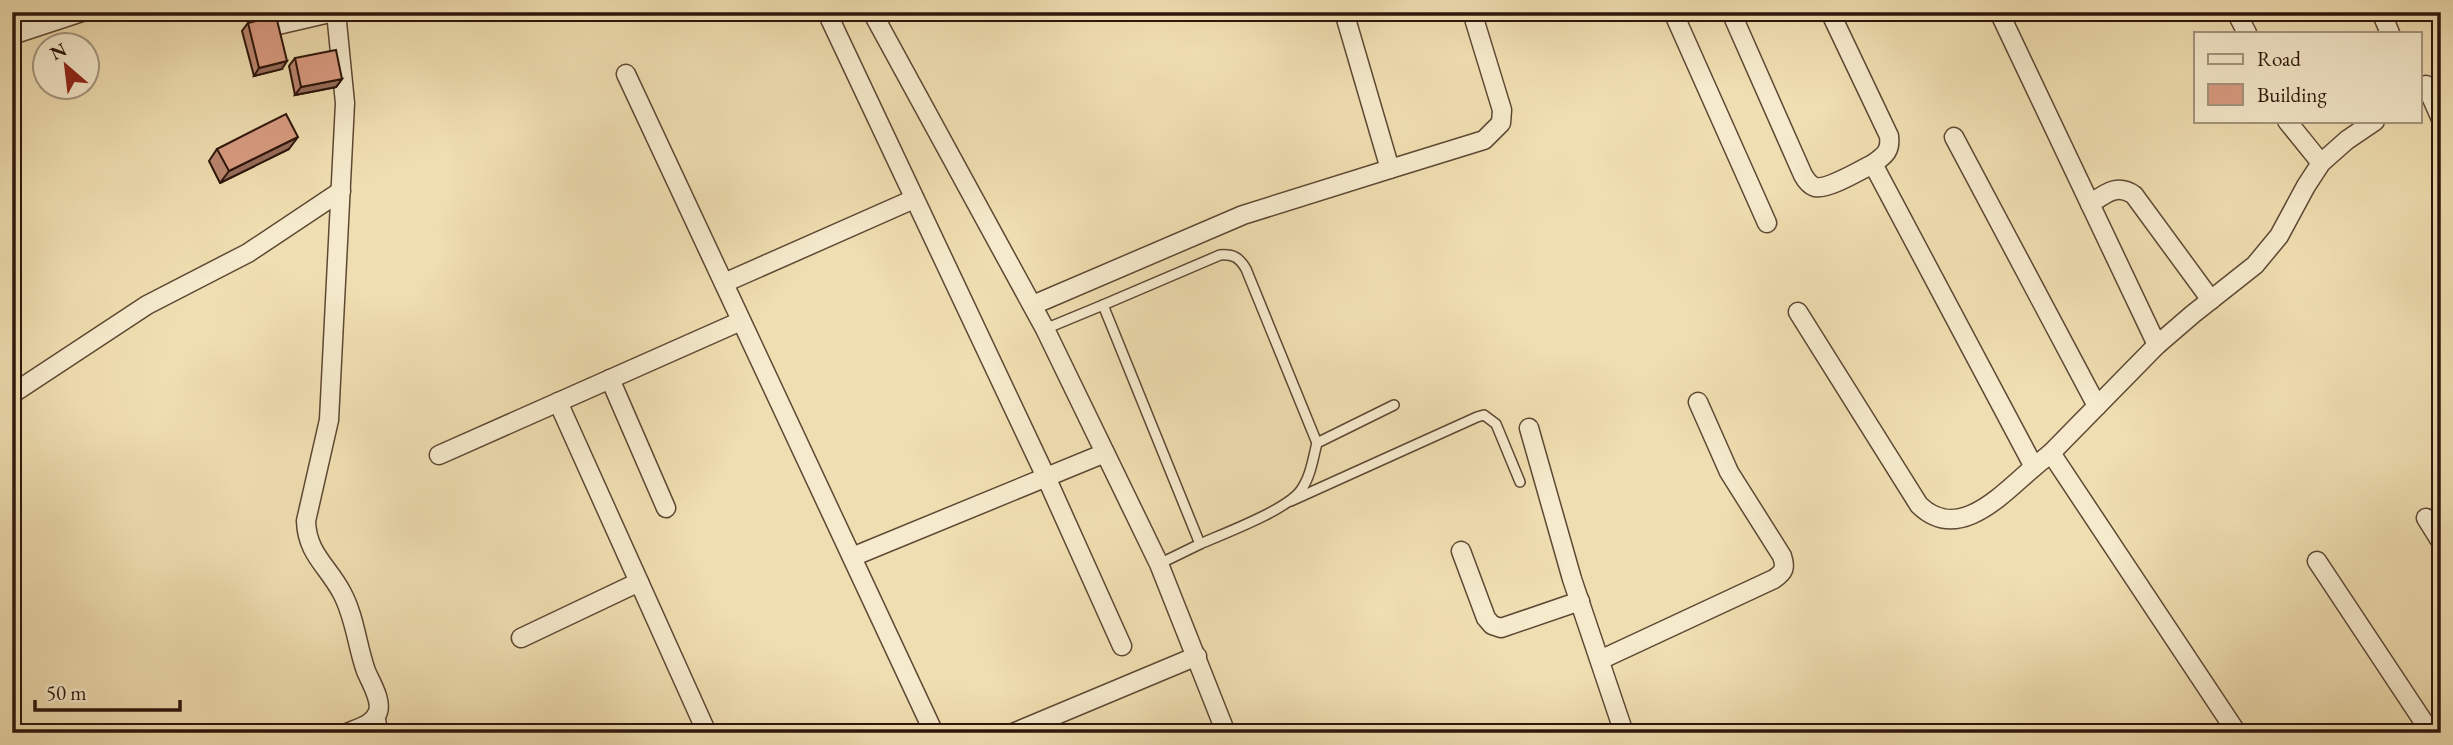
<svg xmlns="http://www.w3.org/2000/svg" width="2453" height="745" font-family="'EB Garamond',serif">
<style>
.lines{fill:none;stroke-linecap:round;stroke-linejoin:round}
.service-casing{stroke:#5e4834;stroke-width:12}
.minor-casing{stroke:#5e4834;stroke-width:21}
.service{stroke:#f5eacc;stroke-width:9}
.minor{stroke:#f5eacc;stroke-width:18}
.wall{fill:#bb8670;stroke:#2d160b;stroke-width:2}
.shaded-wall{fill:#986d5b;stroke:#2d160b;stroke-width:2}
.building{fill:#d99c82;stroke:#2d160b;stroke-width:2}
</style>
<rect width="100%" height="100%" fill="#efdeb1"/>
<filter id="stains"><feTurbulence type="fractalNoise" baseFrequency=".00286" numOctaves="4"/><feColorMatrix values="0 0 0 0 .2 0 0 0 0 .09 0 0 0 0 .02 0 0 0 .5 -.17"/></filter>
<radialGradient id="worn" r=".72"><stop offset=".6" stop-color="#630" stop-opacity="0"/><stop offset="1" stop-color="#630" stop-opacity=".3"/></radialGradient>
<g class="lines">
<defs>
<g id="service">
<path d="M1103,305L1220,255C1233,254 1239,257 1246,269L1317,443"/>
<polyline points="1045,329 1103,305 1200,544 1159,564"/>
<polyline points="1291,501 1477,417 1484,415 1496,424 1520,482"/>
<path d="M1200,544C1225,533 1287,510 1301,490C1311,476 1313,458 1317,443L1394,405"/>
<polyline points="379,711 383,733"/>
</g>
<g id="minor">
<polyline points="262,12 270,21 278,25 334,12"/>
<path d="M336,12L345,103L329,420L306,521C307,554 328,566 342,593C355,617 357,646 366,671C371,683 382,700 378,712C373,725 358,728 347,733"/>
<polyline points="872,12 1045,329 1159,564 1226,733"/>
<polyline points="1673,12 1767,223"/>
<path d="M1731,12L1803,175C1806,180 1809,185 1815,187C1828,190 1860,170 1873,164L2034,467L2051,453L2157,345L2193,314L2255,265L2279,236L2306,186L2321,163L2347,140L2375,121"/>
<path d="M1830,12L1889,136C1891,151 1885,155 1873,164"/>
<polyline points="1999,12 2157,345"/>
<polyline points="2236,12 2247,33"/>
<polyline points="2381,12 2390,33"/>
<polyline points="830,19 1046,477 1122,646"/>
<polyline points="12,35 82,12"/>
<polyline points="626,74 934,733"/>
<polyline points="2426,85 2441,119"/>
<polyline points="2287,121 2321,163"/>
<polyline points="1954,137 2097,406"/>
<polyline points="1390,169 1484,140 1501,123 1502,110 1472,12"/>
<path d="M2090,204C2105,194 2117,183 2134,195L2211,300"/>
<polyline points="724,283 914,199"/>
<polyline points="1033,305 1243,215 1390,169 1344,12"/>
<path d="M1798,312L1919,505C1959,544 2003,493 2034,467"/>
<polyline points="610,379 666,508"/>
<polyline points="12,394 147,305 248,253 341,191"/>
<polyline points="558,402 707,733"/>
<polyline points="1529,428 1572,579 1624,733"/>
<polyline points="2051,453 2237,733"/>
<polyline points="439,455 741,321"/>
<polyline points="2426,518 2441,542"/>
<polyline points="1461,551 1486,618 1492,625 1501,628 1580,601"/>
<polyline points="852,557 1105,453"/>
<polyline points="2317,561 2431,733"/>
<polyline points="521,638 639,582"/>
<path d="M1600,660L1774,579C1784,572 1786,568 1782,556L1729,472L1698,402"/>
<polyline points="1013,733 1197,656"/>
</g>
</defs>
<use href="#service" class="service-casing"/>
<use href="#minor" class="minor-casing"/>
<use href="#service" class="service"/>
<use href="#minor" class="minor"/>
</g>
<g class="wall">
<polygon points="248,23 282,69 254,76 242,31"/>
<polygon points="295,58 342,79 336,87 295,95 289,66"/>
<polygon points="217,149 289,149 220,183 209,161"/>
</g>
<g class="shaded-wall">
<polygon points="287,61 282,69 254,76 259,68"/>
<polygon points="342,79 336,87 295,95 301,87"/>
<polygon points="298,137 289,149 220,183 229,171"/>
</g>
<g class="building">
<polygon points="276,16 287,61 259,68 248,23"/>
<polygon points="336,50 342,79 301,87 295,58"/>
<polygon points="286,114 298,137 229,171 217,149"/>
</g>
<rect width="2453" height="745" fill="none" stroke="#efdeb1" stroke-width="42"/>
<rect x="14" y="14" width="2425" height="717" fill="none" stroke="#2d160b" stroke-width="3.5"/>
<rect x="21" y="21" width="2411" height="703" fill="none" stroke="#2d160b" stroke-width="2"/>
<rect x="2194" y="32" width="228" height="91" fill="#f5eacc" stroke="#a5957f" stroke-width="2"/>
<rect x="2208" y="54" width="35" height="10" fill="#f5eacc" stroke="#a5957f" stroke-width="2"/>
<text x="2257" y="66" font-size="21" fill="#2d160b">Road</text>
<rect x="2208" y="84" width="35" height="21" fill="#d99c82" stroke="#a5957f" stroke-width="2"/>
<text x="2257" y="102" font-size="21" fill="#2d160b">Building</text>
<g transform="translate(66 66) rotate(332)"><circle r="33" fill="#f5eacc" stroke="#a5957f" stroke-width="2"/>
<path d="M0-5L12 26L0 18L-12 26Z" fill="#8f2418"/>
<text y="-10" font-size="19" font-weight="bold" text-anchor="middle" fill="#2d160b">N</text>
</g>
<path d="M35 700v10h145v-10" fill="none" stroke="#2d160b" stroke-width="3.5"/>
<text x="46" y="700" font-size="21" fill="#2d160b" stroke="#f5eacc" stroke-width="5" paint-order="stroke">50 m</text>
<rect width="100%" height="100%" filter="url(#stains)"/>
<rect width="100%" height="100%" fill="url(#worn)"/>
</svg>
